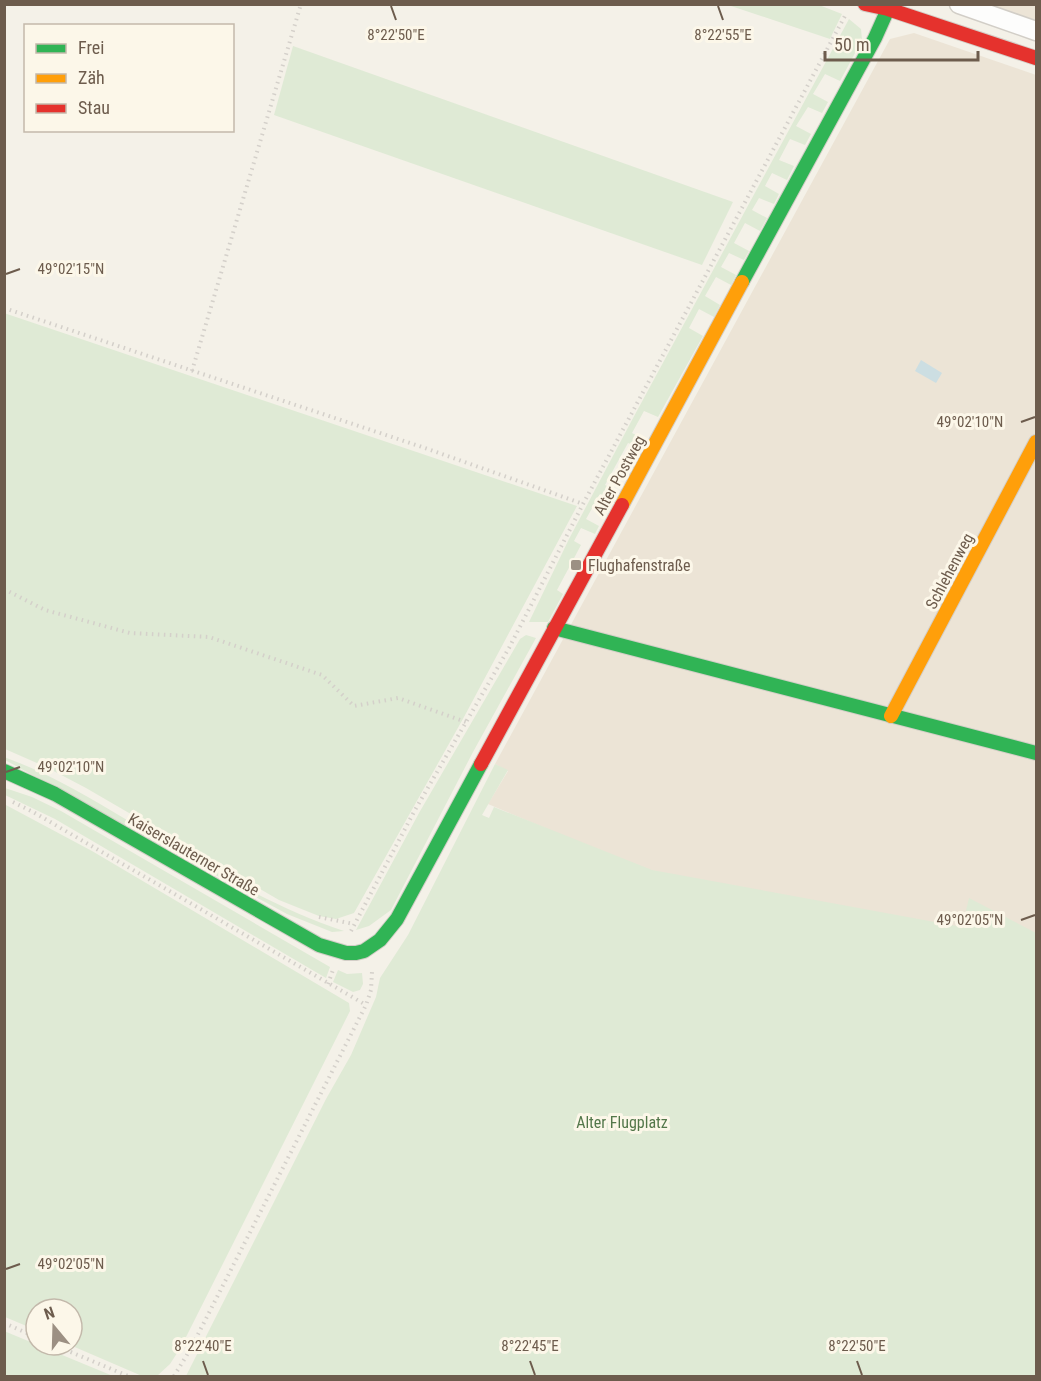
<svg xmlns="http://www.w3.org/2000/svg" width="1041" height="1381" font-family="'Roboto Condensed',sans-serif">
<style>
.residential{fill:#ece4d6}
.green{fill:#dfead5}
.water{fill:#ccdee2}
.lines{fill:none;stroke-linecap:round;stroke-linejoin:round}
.street-casing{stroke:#d2cec7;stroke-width:21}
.fast-casing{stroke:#d3cec7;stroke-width:16}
.slow-casing{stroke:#d3cec7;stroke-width:16}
.jam-casing{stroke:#d3cec7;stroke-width:16}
.path{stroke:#d4d0ca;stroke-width:4;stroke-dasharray:1.5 4.5;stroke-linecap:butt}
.street{stroke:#fdfdfc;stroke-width:18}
.fast{stroke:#30b455;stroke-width:14}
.slow{stroke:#ff9f0a;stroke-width:14}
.jam{stroke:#e5322d;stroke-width:14}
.ticks{fill:none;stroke:#6d5c4d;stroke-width:2}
.poi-dot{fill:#9c9083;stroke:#fcf7e9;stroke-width:2}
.labels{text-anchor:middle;stroke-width:6;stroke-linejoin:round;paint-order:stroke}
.street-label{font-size:16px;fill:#6d5c4d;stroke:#fcf7e9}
.poi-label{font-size:16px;fill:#6d5c4d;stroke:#fcf7e9;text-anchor:start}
.park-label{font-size:16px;fill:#53774a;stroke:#fcf7e9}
.ticks-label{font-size:15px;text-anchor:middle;fill:#6d5c4d;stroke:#fcf7e9;stroke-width:6;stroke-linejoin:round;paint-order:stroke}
</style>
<rect width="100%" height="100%" fill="#f4f1e8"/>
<g class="residential">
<polygon points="989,5 1036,5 1036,20"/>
<polygon points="914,33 1036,75 1036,950 650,872 488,804 508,771 495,764 890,39"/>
</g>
<g class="green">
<polygon points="728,5 819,5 842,14 830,39"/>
<polygon points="849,19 861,29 862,40 840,81 825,74 813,94 828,102 822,113 808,107 796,126 811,134 805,145 790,139 779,160 794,166 787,180 772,173 765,186 779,194 774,204 759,198 752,210 767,218 760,231 745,223 734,243 749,251 744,260 729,253 721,267 736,275 731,285 716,277 705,296 720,305 714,317 699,309 689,328 703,336 658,417 644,411 632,433 646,440 642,448 628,443 605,485 618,491 613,500 600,494 586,519 599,526 595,534 581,528 574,541 581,545 557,590 563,594 548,622 529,622 569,539 632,420"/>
<polygon points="293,46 733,202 702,265 274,115"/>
<polygon points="4,313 577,506 464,717 354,913 336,919 319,916 279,900 86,788 46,767 5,749"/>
<polygon points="526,635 536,638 473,752 391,910 369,926 356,930 419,813 520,639"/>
<path d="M4,757C48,773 87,796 127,820C197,861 266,905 344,931L332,932L287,914L5,760Z"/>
<polygon points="495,764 508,770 482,815 489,818 494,807 652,870 962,927 969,898 1036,933 1036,1376 186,1376 326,1099 351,1055 376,997 380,978 408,935"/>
<polygon points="5,788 32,797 61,811 330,967 326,978 55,819 5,795"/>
<polygon points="4,804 92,851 349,1003 350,1011 181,1347 170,1364 157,1376 142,1376 70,1345 72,1345 72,1309 36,1309 36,1330 5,1317"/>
<polygon points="338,970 347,974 362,973 363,984 360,990 353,992 333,982"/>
<polygon points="4,1331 113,1376 5,1376"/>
</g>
<polygon class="water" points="921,360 942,373 936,383 915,371"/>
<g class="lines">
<defs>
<polyline id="street" points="959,4 1036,31"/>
<g id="fast">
<polyline points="742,282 875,38 888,9"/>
<polyline points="554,628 1036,753"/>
<polyline points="4,771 55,794 319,945 346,953 356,953 364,951 380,940 397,919 481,764"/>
</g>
<g id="slow">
<polyline points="622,505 742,282"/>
<polyline points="891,716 1036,442"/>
</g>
<g id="jam">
<polyline points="865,4 888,9 1036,58"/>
<polyline points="481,764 622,505"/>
</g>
</defs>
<use href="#street" class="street-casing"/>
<use href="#fast" class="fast-casing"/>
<use href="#slow" class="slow-casing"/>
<use href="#jam" class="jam-casing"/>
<g class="path">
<polyline points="4,308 419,446 583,504"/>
<polyline points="192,371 301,4"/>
<polyline points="4,589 45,610 130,633 209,637 322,675 354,706 398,698 466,722"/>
<polyline points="13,802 33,812 366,1005"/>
<polyline points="319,917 354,924"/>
<polyline points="351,931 415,810 509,648 583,504 846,14"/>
<polyline points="328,984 333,970"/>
<polyline points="4,1323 36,1337"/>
<polyline points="54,1345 128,1376"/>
<polyline points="174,1376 190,1350 366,1005 371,990 372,972"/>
</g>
<use href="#street" class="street"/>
<use href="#fast" class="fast"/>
<use href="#slow" class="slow"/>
<use href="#jam" class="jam"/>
</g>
<path class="ticks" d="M391,6L396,20M718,6L723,20M6,274L20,269M1021,422L1035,417M6,772L20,767M1021,920L1035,915M6,1269L20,1264M203,1361L208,1375M530,1361L535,1375M857,1361L862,1375"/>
<rect class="poi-dot" x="570" y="559" width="12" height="12" rx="3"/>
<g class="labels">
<g class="street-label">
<text transform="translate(619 475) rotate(-61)" y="6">Alter Postweg</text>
<text transform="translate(949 571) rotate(-62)" y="6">Schlehenweg</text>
<text transform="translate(194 854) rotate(30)" y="6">Kaiserslauterner Straße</text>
</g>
<g class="poi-label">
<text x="588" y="571">Flughafenstraße</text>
</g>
<g class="park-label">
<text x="622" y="1128">Alter Flugplatz</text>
</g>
</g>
<g class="ticks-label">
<text x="396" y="40">8°22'50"E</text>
<text x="723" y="40">8°22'55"E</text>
<text x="71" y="274">49°02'15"N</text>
<text x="970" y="427">49°02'10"N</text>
<text x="71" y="772">49°02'10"N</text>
<text x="970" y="925">49°02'05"N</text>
<text x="71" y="1269">49°02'05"N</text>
<text x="203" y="1351">8°22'40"E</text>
<text x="530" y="1351">8°22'45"E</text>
<text x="857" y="1351">8°22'50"E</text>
</g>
<rect width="1041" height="1381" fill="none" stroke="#6d5c4d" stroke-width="12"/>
<rect x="24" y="24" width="210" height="108" fill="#fcf7e9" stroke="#c3b9ab" stroke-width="1.5"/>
<rect x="36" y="44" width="30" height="9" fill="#30b455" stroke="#c3b9ab" stroke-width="1.5"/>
<text x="78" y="54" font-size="18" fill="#6d5c4d">Frei</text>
<rect x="36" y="74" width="30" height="9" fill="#ff9f0a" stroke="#c3b9ab" stroke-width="1.5"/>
<text x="78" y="84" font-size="18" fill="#6d5c4d">Zäh</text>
<rect x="36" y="104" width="30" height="9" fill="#e5322d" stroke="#c3b9ab" stroke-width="1.5"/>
<text x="78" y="114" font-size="18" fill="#6d5c4d">Stau</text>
<g transform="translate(54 1327) rotate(341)"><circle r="28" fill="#fcf7e9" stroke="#c3b9ab" stroke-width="1.5"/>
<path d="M0-4.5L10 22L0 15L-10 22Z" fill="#9c9083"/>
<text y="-9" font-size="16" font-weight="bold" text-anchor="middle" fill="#6d5c4d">N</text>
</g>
<path d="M825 51v9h153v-9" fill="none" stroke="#6d5c4d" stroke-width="3"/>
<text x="834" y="51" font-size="18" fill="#6d5c4d" stroke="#fcf7e9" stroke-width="4.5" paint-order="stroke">50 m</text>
</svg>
